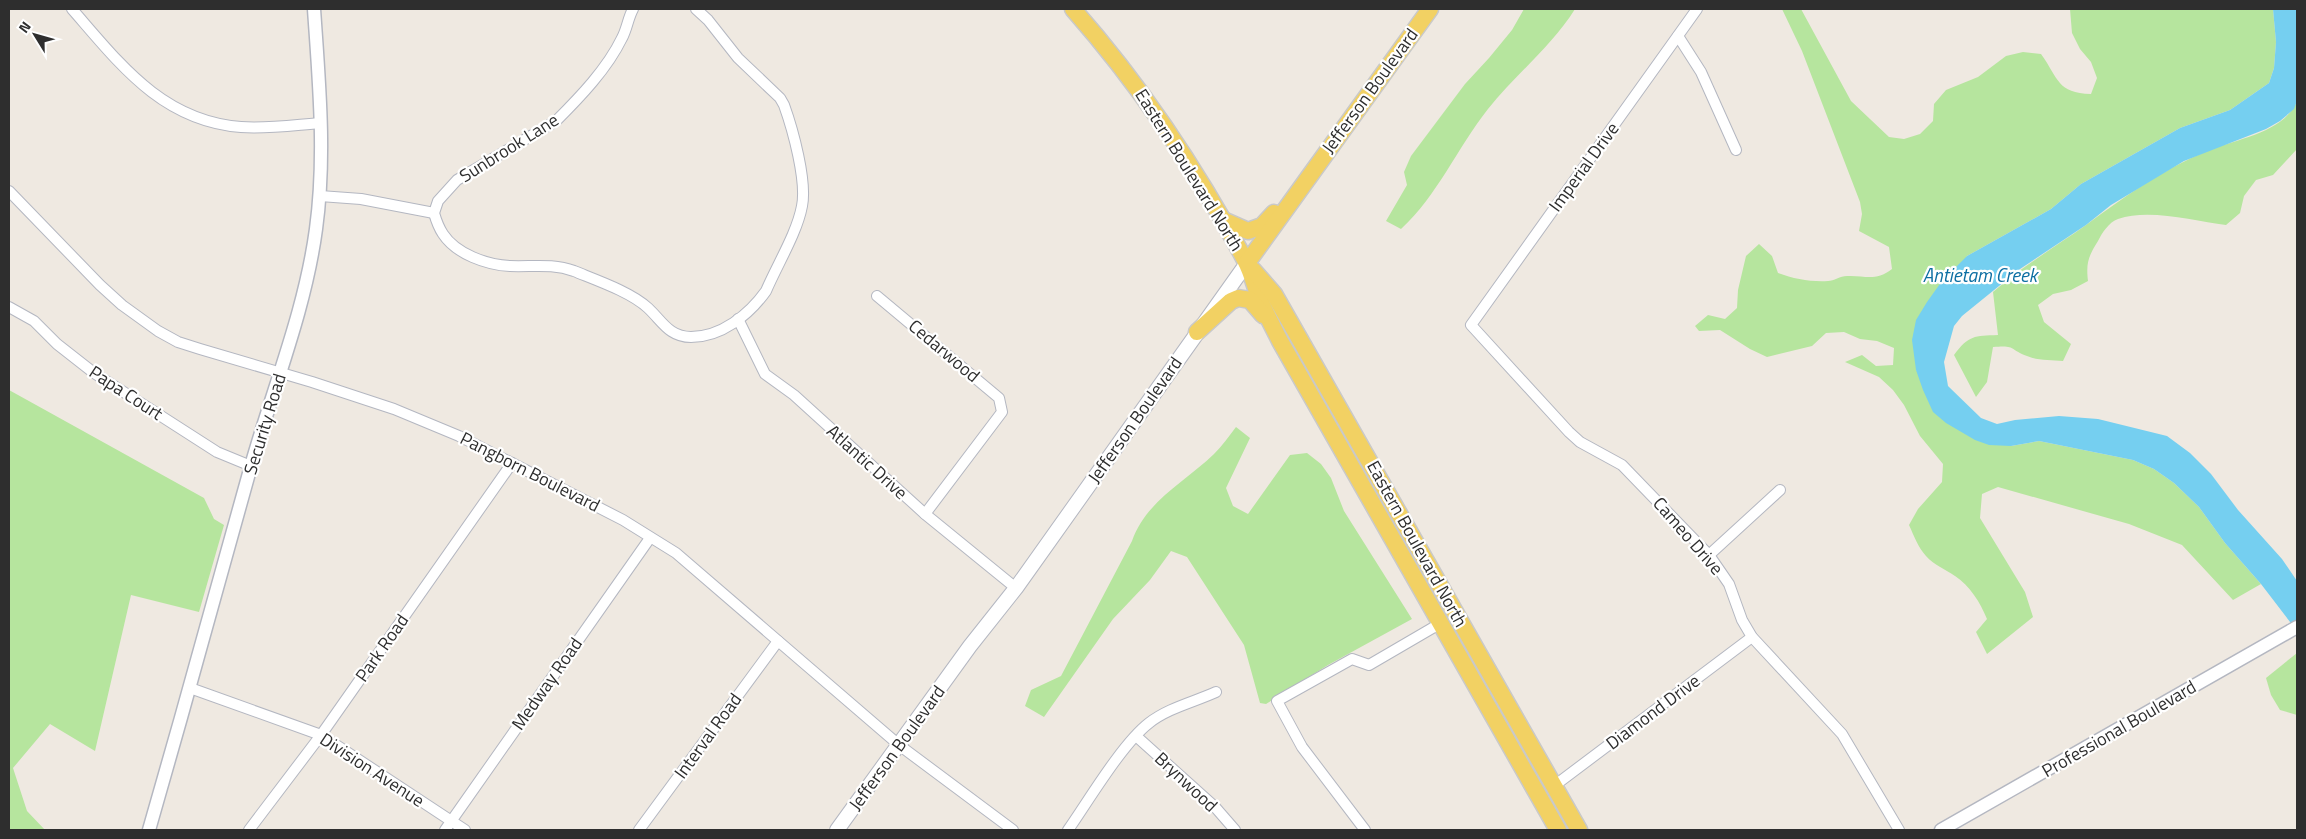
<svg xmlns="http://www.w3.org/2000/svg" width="2306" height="839" font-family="'Titillium Web',sans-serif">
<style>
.green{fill:#b6e59e}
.water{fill:#75cff0}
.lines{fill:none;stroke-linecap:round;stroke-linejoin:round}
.minor-casing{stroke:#b4b7c1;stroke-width:12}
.tertiary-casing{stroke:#b4b7c1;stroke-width:15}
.secondary-casing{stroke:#b4b7c1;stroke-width:16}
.primary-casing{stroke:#c9c9c9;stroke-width:19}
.minor{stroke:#fff;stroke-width:10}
.tertiary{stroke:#fff;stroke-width:12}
.secondary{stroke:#fff;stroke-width:14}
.primary{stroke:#f2d163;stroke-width:16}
.labels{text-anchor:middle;stroke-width:4.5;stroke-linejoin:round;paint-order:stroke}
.street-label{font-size:18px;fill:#2e2e2e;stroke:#fff}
.water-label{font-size:19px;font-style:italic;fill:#0d6fa3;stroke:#fff}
</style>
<rect width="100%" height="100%" fill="#efe9e1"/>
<g class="green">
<path d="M1524,9H1575C1552,46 1515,75 1488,109C1457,148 1438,195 1401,229L1386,221L1407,185L1404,172L1411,156L1465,84L1489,58L1512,30Z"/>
<path d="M1782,9H1801L1851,101L1889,137L1904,139L1920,134L1933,121L1934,104L1946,90L1978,77L2006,56L2023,52L2041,54C2059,79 2057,93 2091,94L2097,78L2091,62L2080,49L2072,33L2070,9H2273L2276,42L2274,68L2269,83L2230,110L2180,128L2081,184L2051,209L1967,256L1916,370L2011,446L2039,441L2133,460L2154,469L2174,483L2199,507L2225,543L2261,584L2233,600L2182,545L2129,524L1998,487L1982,494L1980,518L2025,592L2033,617L1987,654L1976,632L1987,619C1980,602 1970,586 1955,576C1945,569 1934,565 1926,556C1918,547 1914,536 1909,525L1918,509L1942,482L1943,464L1920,436L1904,405L1893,390L1879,377L1845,362L1862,355L1876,366L1893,365L1894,348L1877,341L1860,339L1844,332L1826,333L1812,346L1767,357L1750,349L1720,330L1699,331L1695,326L1708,315L1725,319L1737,308L1738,290L1746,256L1759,244L1772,256L1778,273C1794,279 1811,282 1828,281C1834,281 1840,276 1847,276C1865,275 1875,282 1892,269L1889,247L1859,231L1862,214L1860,202L1802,51Z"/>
<path d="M2297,101V149L2273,175L2256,180L2244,196L2240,213L2226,225C2194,221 2149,208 2118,219C2109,222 2102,233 2098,241C2088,257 2086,263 2088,281L2071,290L2053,294L2038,305L2044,322L2071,344L2063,361C2051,360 2038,361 2027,356C2008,349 2017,345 1993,347L1987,382L1976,397L1954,355C1969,335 1974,336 1998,335L1993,292C2023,266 2055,247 2086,225C2124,197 2163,169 2207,151C2236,139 2284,133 2297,101Z"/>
<polygon points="9,390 204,498 214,519 224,525 199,612 131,595 95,751 50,724 13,768 27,811 45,830 9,830"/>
<path d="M1236,427L1250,438L1226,488L1233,506L1248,514L1290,455L1307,453L1321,464L1331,478L1344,511L1412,619L1328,665L1266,704L1260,703L1244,645L1187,557L1171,551L1150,580L1113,619L1044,717L1025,706L1031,690L1061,676L1132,541C1146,501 1185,482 1214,454C1222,446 1229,436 1236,427Z"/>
<polygon points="2297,653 2297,715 2280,710 2271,695 2266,678"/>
</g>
<polygon class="water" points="2273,9 2297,9 2297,101 2294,109 2280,121 2266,129 2184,161 2111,205 2086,225 2020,269 1962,316 1954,326 1944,362 1948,386 1981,418 1997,424 2015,420 2059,416 2098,419 2167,436 2190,453 2211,474 2238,510 2282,559 2297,581 2297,631 2261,584 2225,543 2199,507 2174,483 2154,469 2133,460 2039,441 2011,446 1989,445 1975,440 1946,423 1933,412 1923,390 1916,370 1912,340 1916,320 1927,302 1942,281 1967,256 2051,209 2081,184 2180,128 2230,110 2269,83 2274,68 2276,42"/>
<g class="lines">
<defs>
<g id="minor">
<path d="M72,9C120,64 162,121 241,127C267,129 294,125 321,123"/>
<path d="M633,9C628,18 627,29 622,38C607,69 580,97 556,121L457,180L438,201L434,213C436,220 439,228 443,234C456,254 487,265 510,266C532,267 552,263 574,271C596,280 631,292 648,308C662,321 669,337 691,337C721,337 749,315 766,291C777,265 797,233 802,206C807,181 793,130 784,105L780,98L738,58L708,20L696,9"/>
<polyline points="1697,9 1471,325 1569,432 1580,442 1622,465 1709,555 1729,584 1742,620 1752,637 1842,734 1899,830"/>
<polyline points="1678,36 1701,72 1736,150"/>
<polyline points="9,191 100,285 122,305 158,331 178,342 200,349 312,382 394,409 459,436 623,520 676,553 899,745 1013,830"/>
<polyline points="320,196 361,199 434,213"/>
<polyline points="877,296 999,398 1002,412 925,514"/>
<polyline points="9,307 34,321 57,344 94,373 217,452 251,466"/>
<polyline points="738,319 765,374 794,395 925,514 1016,588"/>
<polyline points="1709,555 1780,490"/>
<polyline points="190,688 321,735 465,830"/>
<polyline points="1136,736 1215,807 1235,830"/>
<polyline points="1554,786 1752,637"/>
<polyline points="249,830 321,735 512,463"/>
<polyline points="445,830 650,538"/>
<polyline points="639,830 778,641"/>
<path d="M1068,830C1089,800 1122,744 1149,723C1168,708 1194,702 1216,692"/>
<polyline points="1365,830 1302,747 1277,701 1352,659 1369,665 1441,623"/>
</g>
<g id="tertiary">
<path d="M149,830C184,709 217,588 251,466C273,388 305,311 316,229C326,156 319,82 314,9"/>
<polyline points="1941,830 2297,627"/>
</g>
<polyline id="secondary" points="837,830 970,646 1016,588 1247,263"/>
<g id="primary">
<path d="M1073,9C1140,85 1197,170 1245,260C1252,273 1255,287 1260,300C1266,314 1273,327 1280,341L1558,830"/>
<polyline points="1223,220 1248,231 1262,226 1274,213"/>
<polyline points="1247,263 1430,9"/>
<polyline points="1253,270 1274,294 1579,830"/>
<polyline points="1197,332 1231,301 1238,298 1250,300 1263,315"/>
</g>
</defs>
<use href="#minor" class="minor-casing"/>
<use href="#tertiary" class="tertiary-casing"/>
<use href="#secondary" class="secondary-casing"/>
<use href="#primary" class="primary-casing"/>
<use href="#minor" class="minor"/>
<use href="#tertiary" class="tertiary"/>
<use href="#secondary" class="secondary"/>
<use href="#primary" class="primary"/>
</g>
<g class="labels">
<g class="street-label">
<text transform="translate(1370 91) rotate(-54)" y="6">Jefferson Boulevard</text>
<text transform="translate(509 148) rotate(-32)" y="6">Sunbrook Lane</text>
<text transform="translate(1584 167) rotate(-54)" y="6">Imperial Drive</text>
<text transform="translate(1189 170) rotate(58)" y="6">Eastern Boulevard North</text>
<text transform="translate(944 351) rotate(40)" y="6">Cedarwood</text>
<text transform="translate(126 393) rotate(33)" y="6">Papa Court</text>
<text transform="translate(1135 420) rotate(-55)" y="6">Jefferson Boulevard</text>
<text transform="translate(265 424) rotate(-73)" y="6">Security Road</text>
<text transform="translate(867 462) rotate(42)" y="6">Atlantic Drive</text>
<text transform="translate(530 472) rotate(27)" y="6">Pangborn Boulevard</text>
<text transform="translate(1688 536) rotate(49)" y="6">Cameo Drive</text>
<text transform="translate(1417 544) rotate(61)" y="6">Eastern Boulevard North</text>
<text transform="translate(382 648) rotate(-55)" y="6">Park Road</text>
<text transform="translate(547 684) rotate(-55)" y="6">Medway Road</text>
<text transform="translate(1653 712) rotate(-37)" y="6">Diamond Drive</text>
<text transform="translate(2119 729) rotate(-30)" y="6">Professional Boulevard</text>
<text transform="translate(708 736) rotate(-54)" y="6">Interval Road</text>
<text transform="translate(897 748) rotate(-54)" y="6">Jefferson Boulevard</text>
<text transform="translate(372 770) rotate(33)" y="6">Division Avenue</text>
<text transform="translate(1186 782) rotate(43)" y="6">Brynwood</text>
</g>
<g class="water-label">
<text x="1980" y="282">Antietam Creek</text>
</g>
</g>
<rect width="2306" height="839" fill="none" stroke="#2e2e2e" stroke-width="20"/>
<g transform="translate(35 35) rotate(307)" stroke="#ffffff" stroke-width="4" paint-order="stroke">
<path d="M0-4L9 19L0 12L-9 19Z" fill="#2e2e2e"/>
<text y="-8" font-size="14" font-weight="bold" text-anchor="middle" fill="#2e2e2e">N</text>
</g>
</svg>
